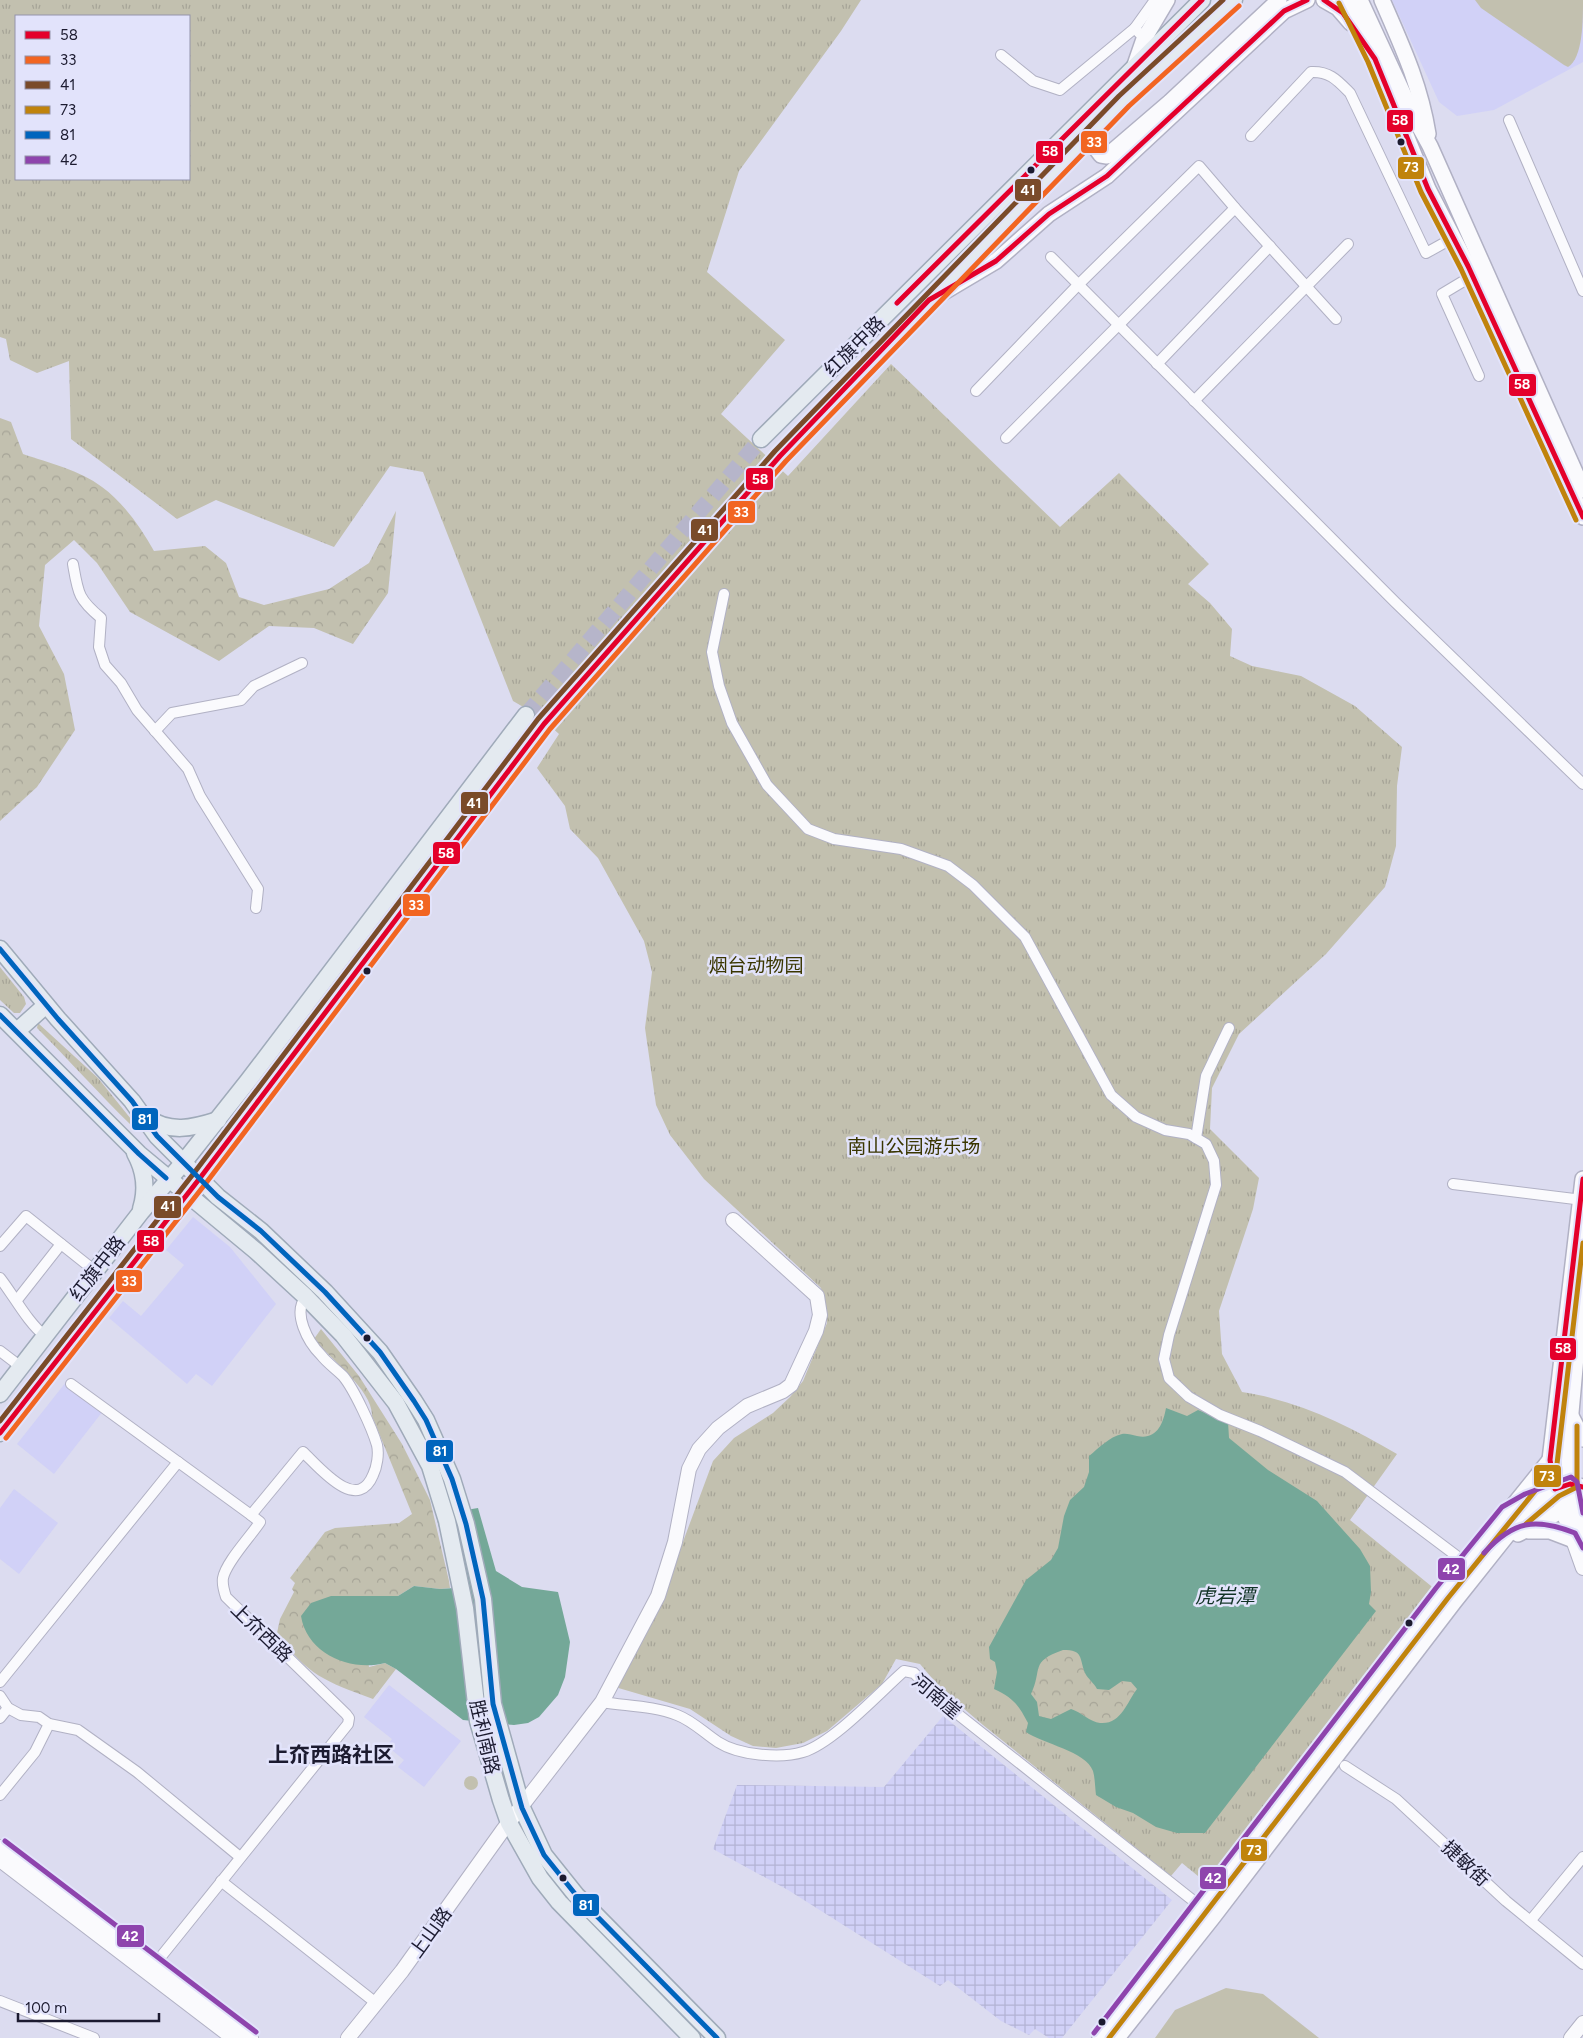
<svg xmlns="http://www.w3.org/2000/svg" width="1583" height="2038" font-family="Figtree,'Noto Sans SC',sans-serif">
<style>
.built{fill:#d1d1f7}
.industrial{fill:url(#industrial-grid)}
.grass{fill:url(#grass-tufts);fill-rule:evenodd}
.forest{fill:url(#forest-crowns)}
.garden{fill:#c2c0af}
.water{fill:#74a898;fill-rule:evenodd}
.lines{fill:none;stroke-linecap:round;stroke-linejoin:round}
.primary-tunnel{stroke:#b6b5ca;stroke-width:16;stroke-dasharray:16 8;stroke-linecap:butt}
.minor-casing{stroke:#b1b1c4;stroke-width:12}
.tertiary-casing{stroke:#b1b1c4;stroke-width:16}
.secondary-casing{stroke:#b1b1c4;stroke-width:18}
.primary-casing{stroke:#9faab9;stroke-width:19}
.minor{stroke:#fafafd;stroke-width:10}
.tertiary{stroke:#fafafd;stroke-width:14}
.secondary{stroke:#fafafd;stroke-width:15}
.primary{stroke:#e4eaf0;stroke-width:16}
.bus-1-casing{stroke:#e2e3fb;stroke-width:9}
.bus-2-casing{stroke:#e2e3fb;stroke-width:9}
.bus-3-casing{stroke:#e2e3fb;stroke-width:9}
.bus-4-casing{stroke:#e2e3fb;stroke-width:9}
.bus-5-casing{stroke:#e2e3fb;stroke-width:9}
.bus-6-casing{stroke:#e2e3fb;stroke-width:9}
.bus-1{stroke:#e4002b;stroke-width:5}
.bus-2{stroke:#f26522;stroke-width:5}
.bus-3{stroke:#7a4b2a;stroke-width:5}
.bus-4{stroke:#c0830c;stroke-width:5}
.bus-5{stroke:#0065bd;stroke-width:5}
.bus-6{stroke:#8e44ad;stroke-width:5}
.bus-dot{fill:#1c1b30;stroke:#e2e3fb;stroke-width:2}
.labels{text-anchor:middle;stroke-width:5;stroke-linejoin:round;paint-order:stroke}
.street-label{font-size:19px;fill:#1c1b30;stroke:#e2e3fb}
.park-label{font-size:19px;fill:#3a3600;stroke:#e2e3fb}
.water-label{font-size:20px;font-style:italic;fill:#113326;stroke:#e2e3fb}
.quarter-label{font-size:21px;font-weight:bold;fill:#1c1b30;stroke:#e2e3fb}
.line-badge{stroke:#e2e3fb;stroke-width:2}
.badge-label{font-size:14px;text-anchor:middle;font-weight:bold;fill:#fff}
</style>
<defs>
<pattern id="industrial-grid" width="8" height="8" patternUnits="userSpaceOnUse" patternTransform="scale(1.25)"><rect width="8" height="8" fill="#d1d1f7"/><path d="M0 4h8M4 0v8" fill="none" stroke="#b3b3d4"/></pattern>
<pattern id="grass-tufts" width="24" height="20" patternUnits="userSpaceOnUse" patternTransform="scale(1.25)"><rect width="24" height="20" fill="#c2c0af"/><path d="M3 7l-1-3M5 7V3M7 7l1-3M15 17l-1-3M17 17v-4M19 17l1-3" fill="none" stroke="#a6a497"/></pattern>
<pattern id="forest-crowns" width="20" height="18" patternUnits="userSpaceOnUse" patternTransform="scale(1.25)"><rect width="20" height="18" fill="#c2c0af"/><path d="M2 6a3 3 0 1 1 6 0M12 15a3 3 0 1 1 6 0" fill="none" stroke="#a6a497"/></pattern>
</defs>
<rect width="100%" height="100%" fill="#dcdcf0"/>
<g class="built">
<polygon points="1392,0 1583,0 1583,62 1494,110 1457,116 1439,102"/>
<polygon points="193,1217 230,1247 276,1304 212,1386 196,1374 187,1384 109,1318 123,1301 141,1316 184,1265 166,1250"/>
<polygon points="66,1382 103,1411 54,1474 17,1444"/>
<polygon points="14,1489 58,1523 19,1574 0,1559 0,1508"/>
<polygon points="389,1685 461,1741 424,1787 398,1767 404,1760 387,1746 392,1739 364,1717"/>
</g>
<polygon class="industrial" points="943,1716 1172,1900 1062,2038 1049,2038 1035,2029 1029,2035 1001,2021 948,1980 940,1986 788,1890 713,1849 737,1785 884,1787"/>
<g class="grass">
<path d="M0,0H861L841,31L739,171L707,272L785,340L721,414L788,476L891,364L1060,527L1119,473L1209,564L1188,584L1210,603L1232,629L1230,656L1252,666L1301,676L1355,706L1402,747L1397,786L1396,846L1385,887L1326,954L1239,1034L1212,1088L1210,1129L1259,1178L1253,1209L1219,1311L1222,1354L1242,1392C1300,1401 1348,1425 1397,1454L1350,1520L1436,1590L1209,1885L1182,1863L1171,1876L983,1725L942,1690L920,1664L896,1659L882,1684L827,1731L803,1743L776,1748L753,1746L731,1736L690,1709L615,1687L658,1609L713,1461L734,1438L773,1413L790,1397L803,1381L827,1323L821,1288L704,1179L670,1135L656,1105L645,1028L652,972L644,941L598,858L570,829L565,806L537,768L559,734L539,716L513,701L423,472L390,466L334,547L216,500L177,519L71,439L69,361L37,373L10,360L6,339L0,337ZM16,16H189V179H16Z"/>
<polygon points="0,967 24,997 26,1004 20,1013 14,1013 0,1000"/>
<path d="M38,1023L98,1078L139,1129L137,1130L132,1126C99,1094 69,1060 37,1028Z"/>
<circle cx="471" cy="1783" r="7"/>
</g>
<g class="forest">
<path d="M0,418L11,422L23,454C49,463 80,470 102,487C124,503 141,528 154,551L205,546L226,563L239,597L264,605L329,589L369,563L396,511L388,593L353,644L314,628L269,626L219,661L130,612L97,563L74,540L45,565L39,626L64,674L75,730L37,787L0,821Z"/>
<path d="M321,1329L359,1376L402,1444L430,1500L449,1581L450,1588L440,1589L414,1586L398,1596H358L369,1667L385,1663L396,1669L373,1699C325,1681 308,1676 277,1633L280,1619L294,1592L292,1589L295,1583L290,1578L325,1532L335,1528L399,1523L412,1514L372,1416C373,1390 329,1358 314,1339Z"/>
<path d="M1063,1650C1084,1650 1079,1657 1085,1673C1088,1679 1094,1684 1097,1689L1122,1681L1131,1682L1137,1689C1127,1702 1121,1725 1101,1723C1090,1722 1081,1712 1071,1709L1051,1719L1039,1716L1031,1694C1043,1669 1029,1662 1063,1650Z"/>
</g>
<g class="garden">
<path d="M1475,0H1583C1583,20 1583,58 1568,67L1564,65L1481,8Z"/>
<polygon points="1226,1988 1263,1994 1319,2038 1155,2038 1175,2010"/>
</g>
<g class="water">
<path d="M1166,1408L1187,1416L1198,1410L1228,1422L1229,1438L1268,1470L1317,1501L1360,1549L1370,1566L1371,1592L1369,1604L1376,1611L1205,1833H1177L1156,1827L1133,1813L1116,1807L1096,1795C1095,1787 1095,1778 1093,1771C1086,1751 1043,1744 1026,1732L1028,1723C1018,1704 1013,1698 994,1689L997,1672L995,1662L990,1659L989,1647L1026,1580L1051,1560L1058,1548L1064,1516L1070,1500L1084,1487L1089,1472V1456C1099,1448 1109,1437 1122,1434C1126,1433 1132,1435 1137,1436C1156,1440 1163,1425 1166,1408ZM1063,1650C1084,1650 1079,1658 1085,1673C1088,1679 1094,1683 1097,1689L1109,1690L1122,1681L1131,1682L1137,1689C1127,1702 1121,1725 1100,1723C1090,1722 1081,1712 1071,1709L1051,1719L1039,1716L1037,1702L1031,1694C1043,1669 1029,1662 1063,1650Z"/>
<path d="M478,1508L496,1571L522,1587L558,1592L570,1642L565,1677L558,1695L539,1717L528,1723L514,1725L463,1720L396,1669L385,1663C351,1672 307,1654 301,1616L311,1603L331,1596H398L414,1586L440,1589L454,1588L436,1515Z"/>
</g>
<g class="lines">
<g class="primary-tunnel">
<polyline points="526,715 761,439"/>
<polyline points="544,724 780,456"/>
</g>
<defs>
<g id="minor">
<polyline points="1139,33 1135,28 1155,0"/>
<polyline points="1001,55 1033,81 1060,90 1135,28"/>
<polyline points="1509,120 1583,291"/>
<path d="M1251,136L1311,72C1330,71 1338,81 1350,93L1426,253L1453,238"/>
<polyline points="1051,257 1395,602 1583,784"/>
<polyline points="1472,276 1442,294 1479,376"/>
<polyline points="1157,364 1270,246"/>
<polyline points="976,391 1078,285 1199,166 1235,208 1336,319"/>
<polyline points="1194,401 1348,244"/>
<polyline points="1006,438 1235,208"/>
<path d="M73,564C78,593 78,599 101,618L99,647L105,665L121,683L137,710L188,769L200,796L258,889L256,908"/>
<polyline points="724,594 712,652 719,686 732,723 767,785 808,829 834,839 901,849 948,866 973,885 1025,937 1111,1095 1136,1117 1165,1130 1189,1134 1206,1144 1214,1161 1216,1185 1169,1335 1164,1359 1169,1378 1189,1397 1220,1415 1260,1431 1345,1472 1466,1563"/>
<polyline points="155,731 172,713 241,700 254,686 302,663"/>
<polyline points="1196,1138 1206,1076 1229,1028"/>
<polyline points="1453,1184 1583,1200"/>
<polyline points="0,1246 26,1216 95,1271"/>
<path d="M0,1278C14,1296 28,1323 45,1336"/>
<polyline points="17,1300 61,1244"/>
<polyline points="0,1351 21,1367"/>
<polyline points="71,1384 251,1515"/>
<polyline points="0,1682 178,1462"/>
<polyline points="0,1696 8,1708 21,1715 39,1717 49,1724 78,1730 137,1772 240,1857"/>
<path d="M602,1702C626,1706 654,1706 677,1715C693,1721 704,1733 718,1742C738,1755 780,1759 803,1752C833,1743 879,1693 904,1671L914,1673L940,1700L1205,1910"/>
<polyline points="0,1718 8,1708"/>
<polyline points="1345,1766 1396,1799 1506,1901 1583,1964"/>
<polyline points="0,1795 35,1752 49,1724"/>
<polyline points="221,1881 376,2003"/>
<polyline points="1531,1920 1583,1857"/>
<path d="M151,1969L348,1724L349,1718L346,1714L226,1597C224,1591 222,1584 223,1578C226,1562 251,1536 260,1522L251,1515L303,1452C319,1467 357,1514 373,1475C377,1467 379,1454 377,1445C372,1428 354,1389 343,1376C336,1369 327,1363 321,1355C308,1342 292,1313 306,1297"/>
<polyline points="0,2001 94,2038"/>
</g>
<g id="tertiary">
<polyline points="1570,1484 1573,1506 1583,1538"/>
<polyline points="1555,1489 1583,1568"/>
<polyline points="0,1847 251,2038"/>
<polyline points="0,1860 233,2038"/>
<polyline points="348,2038 402,1971 503,1830 602,1702 658,1596 675,1542 689,1469 699,1449 718,1428 747,1406 783,1391 791,1385 816,1331 820,1315 817,1296 733,1220"/>
<polyline points="1571,2038 1583,2023"/>
</g>
<g id="secondary">
<polyline points="1324,0 1338,8 1351,23"/>
<polyline points="1346,0 1375,59 1428,189 1468,266 1583,517"/>
<polyline points="1360,0 1413,115 1430,146 1583,490"/>
<path d="M1382,0C1402,46 1420,84 1428,134"/>
<polyline points="1135,65 1144,39 1167,0"/>
<polyline points="1104,125 1097,135 1095,147 1101,155 1107,156 1170,102 1279,0"/>
<polyline points="942,293 996,261 1049,214 1107,176 1284,11 1307,0"/>
<polyline points="1571,1416 1583,1439"/>
<polyline points="1570,1484 1568,1446 1583,1279"/>
<polyline points="1555,1489 1550,1460 1583,1179"/>
<polyline points="1513,1506 1550,1460"/>
<polyline points="1528,1531 1550,1531 1571,1539"/>
<polyline points="1518,1534 1561,1511 1583,1504"/>
<polyline points="1100,2038 1442,1593 1508,1512 1555,1489 1570,1484 1583,1487"/>
<polyline points="1117,2038 1213,1917 1454,1602 1516,1524 1538,1502"/>
</g>
<g id="primary">
<polyline points="761,439 1202,0"/>
<polyline points="780,456 1124,101 1234,0"/>
<polyline points="0,949 58,1019 132,1101 157,1136 218,1197 261,1231 325,1292 380,1352 414,1401 426,1420 452,1479 466,1524 483,1599 493,1704 522,1808 544,1855 576,1895 717,2038"/>
<polyline points="0,1015 139,1154 256,1251 306,1297 343,1335 396,1403 430,1466 447,1521 465,1608 478,1721 501,1800 509,1823 540,1878 559,1902 692,2038"/>
<polyline points="17,1031 46,1005"/>
<path d="M146,1117C170,1134 193,1128 218,1120"/>
<path d="M135,1153C145,1171 147,1190 141,1209"/>
<polyline points="0,1394 141,1212 183,1163 248,1081 526,715"/>
<polyline points="0,1433 200,1178 544,724"/>
</g>
</defs>
<use href="#minor" class="minor-casing"/>
<use href="#tertiary" class="tertiary-casing"/>
<use href="#secondary" class="secondary-casing"/>
<use href="#primary" class="primary-casing"/>
<use href="#minor" class="minor"/>
<use href="#tertiary" class="tertiary"/>
<use href="#secondary" class="secondary"/>
<use href="#primary" class="primary"/>
<defs>
<g id="bus-1">
<polyline points="1324,0 1343,13 1375,59 1428,189 1468,266 1583,517"/>
<polyline points="897,303 1202,0"/>
<polyline points="1583,1179 1550,1460 1555,1489 1570,1484 1583,1487"/>
<polyline points="0,1433 200,1178 544,724 780,456 929,300 996,261 1049,214 1107,176 1284,11 1307,0"/>
</g>
<polyline id="bus-2" points="6,1438 206,1183 550,729 786,461 1129,106 1239,6"/>
<polyline id="bus-3" points="0,1421 194,1173 538,719 775,451 1119,96 1223,0"/>
<g id="bus-4">
<polyline points="1339,3 1368,62 1421,192 1461,269 1576,520"/>
<polyline points="1526,1524 1559,1496 1577,1487 1577,1426"/>
<polyline points="1109,2038 1448,1598 1557,1464 1583,1243"/>
</g>
<g id="bus-5">
<polyline points="0,949 58,1019 132,1101 157,1136 218,1197 261,1231 325,1292 380,1352 414,1401 426,1420 452,1479 466,1524 483,1599 493,1704 522,1808 544,1855 576,1895 717,2038"/>
<polyline points="0,1015 139,1154 166,1178"/>
</g>
<g id="bus-6">
<path d="M1484,1553C1513,1521 1535,1517 1575,1533L1583,1548"/>
<polyline points="5,1841 256,2032"/>
<polyline points="1094,2033 1436,1588 1502,1507 1525,1494 1571,1477 1577,1482 1583,1513"/>
</g>
</defs>
<use href="#bus-1" class="bus-1-casing"/>
<use href="#bus-2" class="bus-2-casing"/>
<use href="#bus-3" class="bus-3-casing"/>
<use href="#bus-4" class="bus-4-casing"/>
<use href="#bus-5" class="bus-5-casing"/>
<use href="#bus-6" class="bus-6-casing"/>
<use href="#bus-1" class="bus-1"/>
<use href="#bus-2" class="bus-2"/>
<use href="#bus-3" class="bus-3"/>
<use href="#bus-4" class="bus-4"/>
<use href="#bus-5" class="bus-5"/>
<use href="#bus-6" class="bus-6"/>
</g>
<g class="bus-dot">
<circle cx="1401" cy="142" r="4.5"/>
<circle cx="1031" cy="170" r="4.5"/>
<circle cx="367" cy="971" r="4.5"/>
<circle cx="367" cy="1338" r="4.5"/>
<circle cx="1409" cy="1623" r="4.5"/>
<circle cx="563" cy="1878" r="4.5"/>
<circle cx="1102" cy="2022" r="4.5"/>
</g>
<g class="labels">
<g class="street-label">
<text transform="translate(854 346) rotate(-45)" y="7">红旗中路</text>
<text transform="translate(97 1268) rotate(-52)" y="7">红旗中路</text>
<text transform="translate(262 1632) rotate(44)" y="7">上夼西路</text>
<text transform="translate(937 1696) rotate(40)" y="7">河南崖</text>
<text transform="translate(485 1737) rotate(77)" y="7">胜利南路</text>
<text transform="translate(1466 1863) rotate(43)" y="7">捷敏街</text>
<text transform="translate(430 1932) rotate(-54)" y="7">上山路</text>
</g>
<g class="park-label">
<text x="756" y="972">烟台动物园</text>
<text x="914" y="1153">南山公园游乐场</text>
</g>
<g class="water-label">
<text x="1225" y="1603">虎岩潭</text>
</g>
<g class="quarter-label">
<text x="331" y="1762">上夼西路社区</text>
</g>
</g>
<g class="line-badge">
<rect x="1386" y="109" width="28" height="24" rx="5" fill="#e4002b"/>
<rect x="1080" y="130" width="28" height="24" rx="5" fill="#f26522"/>
<rect x="1035" y="140" width="29" height="24" rx="5" fill="#e4002b"/>
<rect x="1397" y="156" width="28" height="24" rx="5" fill="#c0830c"/>
<rect x="1014" y="178" width="28" height="24" rx="5" fill="#7a4b2a"/>
<rect x="1508" y="373" width="29" height="24" rx="5" fill="#e4002b"/>
<rect x="745" y="467" width="29" height="24" rx="5" fill="#e4002b"/>
<rect x="727" y="500" width="29" height="24" rx="5" fill="#f26522"/>
<rect x="690" y="518" width="29" height="24" rx="5" fill="#7a4b2a"/>
<rect x="460" y="791" width="29" height="24" rx="5" fill="#7a4b2a"/>
<rect x="432" y="841" width="29" height="24" rx="5" fill="#e4002b"/>
<rect x="402" y="893" width="29" height="24" rx="5" fill="#f26522"/>
<rect x="131" y="1107" width="28" height="24" rx="5" fill="#0065bd"/>
<rect x="153" y="1195" width="29" height="24" rx="5" fill="#7a4b2a"/>
<rect x="136" y="1229" width="29" height="24" rx="5" fill="#e4002b"/>
<rect x="115" y="1269" width="28" height="24" rx="5" fill="#f26522"/>
<rect x="1549" y="1337" width="28" height="24" rx="5" fill="#e4002b"/>
<rect x="425" y="1439" width="29" height="24" rx="5" fill="#0065bd"/>
<rect x="1533" y="1464" width="29" height="24" rx="5" fill="#c0830c"/>
<rect x="1437" y="1557" width="29" height="24" rx="5" fill="#8e44ad"/>
<rect x="1240" y="1838" width="28" height="24" rx="5" fill="#c0830c"/>
<rect x="1199" y="1866" width="28" height="24" rx="5" fill="#8e44ad"/>
<rect x="572" y="1893" width="28" height="24" rx="5" fill="#0065bd"/>
<rect x="116" y="1924" width="29" height="24" rx="5" fill="#8e44ad"/>
</g>
<g class="badge-label">
<text x="1400" y="125">58</text>
<text x="1094" y="147">33</text>
<text x="1050" y="156">58</text>
<text x="1411" y="172">73</text>
<text x="1028" y="195">41</text>
<text x="1522" y="389">58</text>
<text x="760" y="484">58</text>
<text x="741" y="517">33</text>
<text x="705" y="535">41</text>
<text x="474" y="808">41</text>
<text x="446" y="858">58</text>
<text x="416" y="910">33</text>
<text x="145" y="1124">81</text>
<text x="168" y="1211">41</text>
<text x="151" y="1246">58</text>
<text x="129" y="1286">33</text>
<text x="1563" y="1353">58</text>
<text x="440" y="1456">81</text>
<text x="1547" y="1481">73</text>
<text x="1451" y="1574">42</text>
<text x="1254" y="1855">73</text>
<text x="1213" y="1883">42</text>
<text x="586" y="1910">81</text>
<text x="130" y="1941">42</text>
</g>
<rect x="15" y="15" width="175" height="165" fill="#e2e3fb" stroke="#9393aa"/>
<rect x="25" y="31" width="25" height="8" fill="#e4002b" stroke="#9393aa"/>
<text x="60" y="40" font-size="15" fill="#1c1b30">58</text>
<rect x="25" y="56" width="25" height="8" fill="#f26522" stroke="#9393aa"/>
<text x="60" y="65" font-size="15" fill="#1c1b30">33</text>
<rect x="25" y="81" width="25" height="8" fill="#7a4b2a" stroke="#9393aa"/>
<text x="60" y="90" font-size="15" fill="#1c1b30">41</text>
<rect x="25" y="106" width="25" height="8" fill="#c0830c" stroke="#9393aa"/>
<text x="60" y="115" font-size="15" fill="#1c1b30">73</text>
<rect x="25" y="131" width="25" height="8" fill="#0065bd" stroke="#9393aa"/>
<text x="60" y="140" font-size="15" fill="#1c1b30">81</text>
<rect x="25" y="156" width="25" height="8" fill="#8e44ad" stroke="#9393aa"/>
<text x="60" y="165" font-size="15" fill="#1c1b30">42</text>
<path d="M18 2013v8h141v-8" fill="none" stroke="#1c1b30" stroke-width="2.5"/>
<text x="25" y="2013" font-size="15" fill="#1c1b30" stroke="#e2e3fb" stroke-width="4" paint-order="stroke">100 m</text>
</svg>
